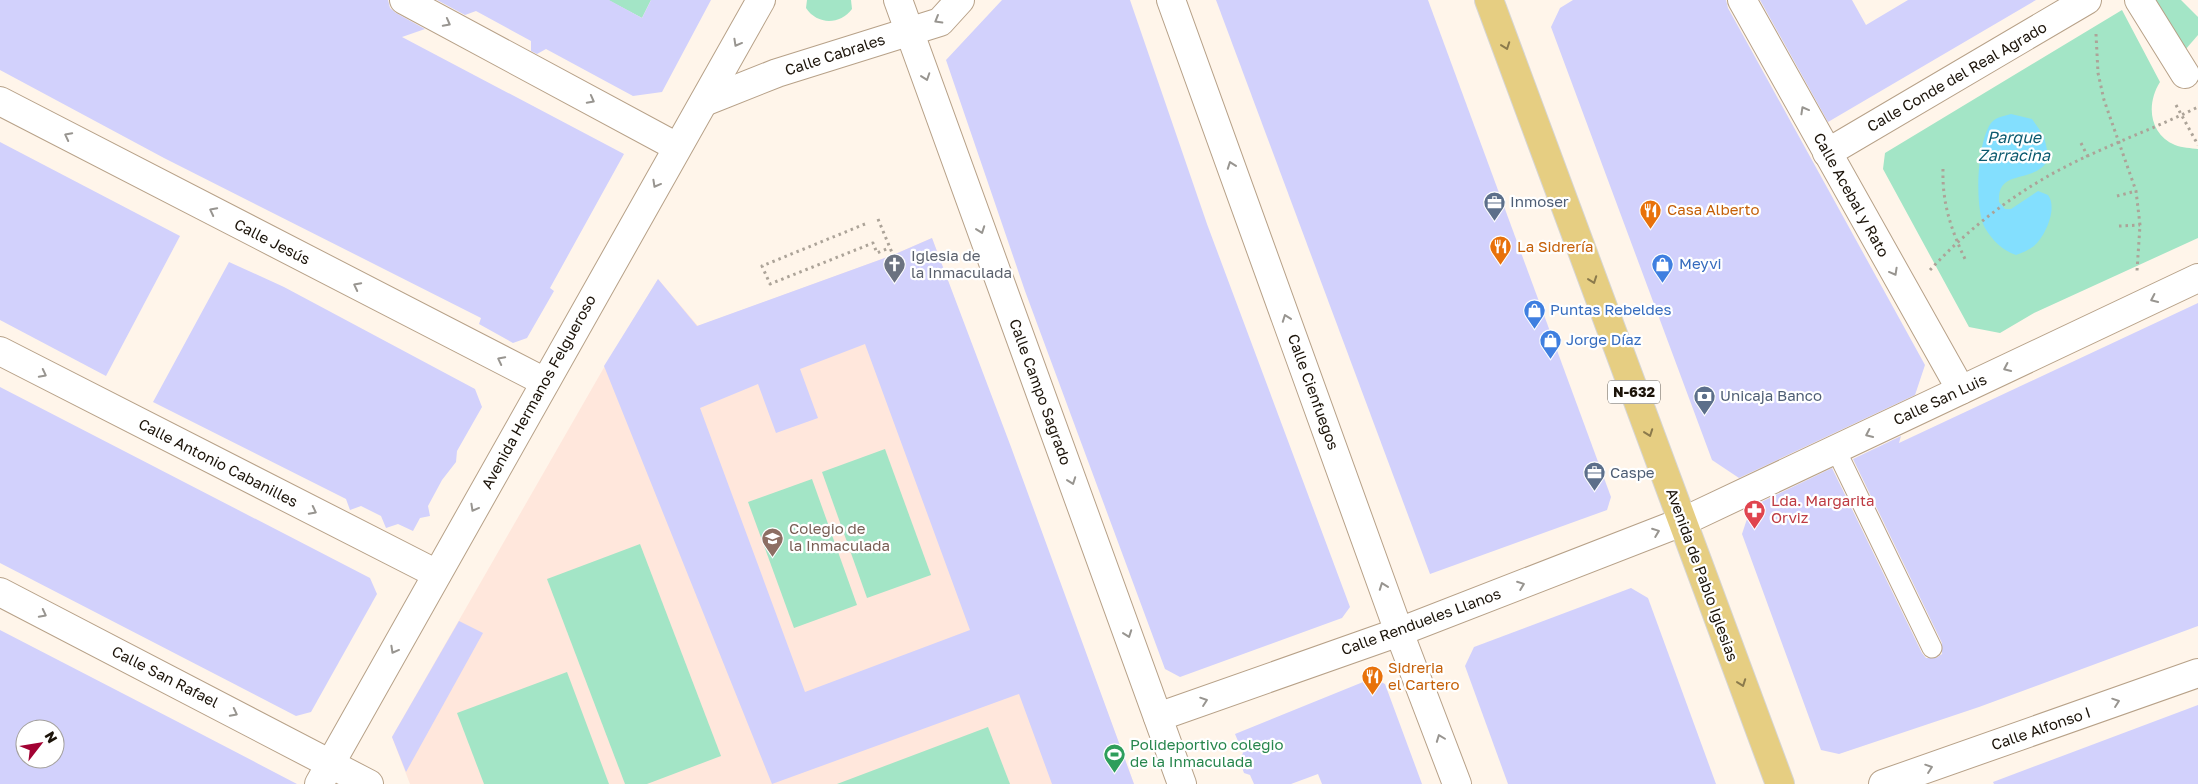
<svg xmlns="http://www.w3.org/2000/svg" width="2198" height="784" font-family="'Golos Text',sans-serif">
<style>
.education{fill:#ffe7dc}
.green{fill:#a3e5c6}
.water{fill:#83dffe}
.building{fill:#d2d1fc;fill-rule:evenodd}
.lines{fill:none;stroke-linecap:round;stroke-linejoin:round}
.service-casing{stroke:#b7a188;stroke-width:21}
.minor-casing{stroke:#b7a188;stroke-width:30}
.tertiary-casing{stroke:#b7a188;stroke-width:30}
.primary-casing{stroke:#d6d5d3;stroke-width:30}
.path{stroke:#aca398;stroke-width:3;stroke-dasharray:2.5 4;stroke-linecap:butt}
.service{stroke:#fff;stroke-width:19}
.minor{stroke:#fff;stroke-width:28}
.tertiary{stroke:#fff;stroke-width:28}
.primary{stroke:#e6ce82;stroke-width:28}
.oneway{stroke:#989590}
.oneway2{stroke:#8b7a4c}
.labels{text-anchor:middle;stroke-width:4.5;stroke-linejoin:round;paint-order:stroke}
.shield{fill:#fff;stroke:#5f5a53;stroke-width:1}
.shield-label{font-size:14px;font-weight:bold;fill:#1b1309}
.street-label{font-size:15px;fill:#1b1309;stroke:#fff}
.service-label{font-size:15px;fill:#4e5e75;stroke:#fff;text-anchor:start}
.food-label{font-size:15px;fill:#c56008;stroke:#fff;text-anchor:start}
.worship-label{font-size:15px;fill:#5b616d;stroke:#fff;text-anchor:start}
.shop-label{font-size:15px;fill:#366cbe;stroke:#fff;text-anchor:start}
.health-label{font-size:15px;fill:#be3a42;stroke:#fff;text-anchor:start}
.education-label{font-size:15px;fill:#785e54;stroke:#fff;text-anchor:start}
.leisure-label{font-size:15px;fill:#27864d;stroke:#fff;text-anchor:start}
.water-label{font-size:16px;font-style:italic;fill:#0b5a6f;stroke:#fff}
</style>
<rect width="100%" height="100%" fill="#fff5ea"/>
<polygon class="education" points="932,238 1134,784 410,784 392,737 606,364 658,279 698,326 893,255"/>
<g class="green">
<polygon points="608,0 651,0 642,18"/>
<path d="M807,0H851L852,9C840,25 817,25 806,8Z"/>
<polygon points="2150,0 2181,0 2198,17 2198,35 2185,50"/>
<path d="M2122,10L2160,82C2146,104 2149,134 2175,145C2182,148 2191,148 2198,149V238L2034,313L2000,333L1969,327L1883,169L1885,153Z"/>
<polygon points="885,449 931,575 867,598 822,472"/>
<polygon points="812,479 857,605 794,628 748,502"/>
<polygon points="640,544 721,756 647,784 625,784 547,579"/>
<polygon points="567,672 609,784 484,784 457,713"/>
<polygon points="988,727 1010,784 837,784"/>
</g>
<path class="water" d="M2011,114L2032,119L2044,136L2049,159C2033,186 1997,167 1999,202L2005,209H2011L2038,191L2048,195C2058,208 2045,237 2034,246C2029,250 2022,253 2016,255C2002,250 1993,241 1985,228C1974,208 1977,142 1991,123C1996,117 2004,116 2011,114Z"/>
<g class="building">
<polygon points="0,0 388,0 390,8 396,13 425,29 402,37 624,154 550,288 554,291 527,338 513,343 479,324 481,318 164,158 0,70"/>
<polygon points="437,0 609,0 642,18 651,0 711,0 662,92 633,96 546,49 537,54 531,51 531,41 476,11 465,15"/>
<polygon points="1002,0 1130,0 1207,224 1350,607 1342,618 1180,677 1165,669 1025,291 946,60"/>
<polygon points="1216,0 1428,0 1611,497 1607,510 1430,574"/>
<polygon points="1573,0 1726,0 1728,8 1925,365 1915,395 1739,478 1712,460 1551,27 1560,8"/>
<polygon points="1760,0 1852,0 1866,25 1908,0 2036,0 1828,122"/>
<polygon points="0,142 180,236 106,376 0,320"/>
<path d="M932,238L1011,447L1134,784H1052L1019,694L772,784L604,366L658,279L697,326L893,255ZM865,344L970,630L805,692L700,408L758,384L776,433L818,418L800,369Z"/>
<polygon points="229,262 284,287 475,389 482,407 457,451 456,462 442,480 428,506 430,516 420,518 413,531 398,524 386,528 381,516 361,506 350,510 346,499 153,402"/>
<polygon points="2198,303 2198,626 1979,707 1839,754 1821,750 1742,534 1751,507 1832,468 1922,653 1926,658 1936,658 1942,654 1942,643 1853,459 1901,436 1899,443"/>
<polygon points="0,387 370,578 377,594 311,712 296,716 0,563"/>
<polygon points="1631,588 1648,598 1716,784 1508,784 1465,666 1474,647"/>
<polygon points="459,621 483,633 406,772 392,737"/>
<path d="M0,630L180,723L297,784H0ZM25,729H55V759H25Z"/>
<polygon points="1373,678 1385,684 1422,784 1322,784 1318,774 1291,784 1254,784 1250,775 1244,773 1239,759 1243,753 1235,734"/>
<polygon points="2198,705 2198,784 1994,784 1993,782"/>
</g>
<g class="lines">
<defs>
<polyline id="service" points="1836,450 1932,648"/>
<g id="minor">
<polyline points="404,0 677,147"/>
<polyline points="898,0 1182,784"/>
<polyline points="1171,0 1399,632 1457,784"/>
<polyline points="1742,0 1961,390"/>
<polyline points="2139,0 2185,74"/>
<polyline points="0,101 545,382"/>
<polyline points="704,102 777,73 940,22 960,0"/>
<polyline points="1827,153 2087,0"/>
<polyline points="0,351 437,574"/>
<polyline points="0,592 369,784"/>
<polyline points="1158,717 1399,632 1682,522 2198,278"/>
<polyline points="1883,784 2198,673"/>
</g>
<polyline id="tertiary" points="319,784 761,0"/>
<polyline id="primary" points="1489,0 1780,784"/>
</defs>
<use href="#service" class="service-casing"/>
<use href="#minor" class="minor-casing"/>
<use href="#tertiary" class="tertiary-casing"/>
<use href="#primary" class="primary-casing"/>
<g class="path">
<polyline points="2096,34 2098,73 2104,100 2136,191 2140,225 2137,271"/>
<polyline points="2176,105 2198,145"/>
<polyline points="2081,143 2088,157"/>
<path d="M1943,169C1942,203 1951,230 1966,261"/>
<polyline points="2117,196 2136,191"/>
<polyline points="878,219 893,255"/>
<polyline points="865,224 762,266 770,284 873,243 877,253 889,248"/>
<polyline points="2119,226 2140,225"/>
<path d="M1930,270C1968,229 2013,194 2063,168C2107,145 2154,129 2198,107"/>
</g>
<use href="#service" class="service"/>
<use href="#minor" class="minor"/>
<use href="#tertiary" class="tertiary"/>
<use href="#primary" class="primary"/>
</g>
<defs><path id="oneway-chevron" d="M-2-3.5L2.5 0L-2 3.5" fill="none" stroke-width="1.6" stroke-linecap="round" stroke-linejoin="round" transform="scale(1.25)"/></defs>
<g class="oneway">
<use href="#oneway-chevron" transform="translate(938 20) rotate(150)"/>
<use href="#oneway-chevron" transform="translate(447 23) rotate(28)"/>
<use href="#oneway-chevron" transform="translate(737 43) rotate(119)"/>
<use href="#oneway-chevron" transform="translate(926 77) rotate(71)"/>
<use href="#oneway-chevron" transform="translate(591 100) rotate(28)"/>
<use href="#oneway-chevron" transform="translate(1804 110) rotate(-119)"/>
<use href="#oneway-chevron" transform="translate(68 136) rotate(-153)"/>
<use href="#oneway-chevron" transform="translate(1231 165) rotate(-110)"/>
<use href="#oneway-chevron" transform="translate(656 184) rotate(119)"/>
<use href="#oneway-chevron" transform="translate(213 211) rotate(-153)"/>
<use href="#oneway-chevron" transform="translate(981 230) rotate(70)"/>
<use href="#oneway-chevron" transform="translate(1894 272) rotate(61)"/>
<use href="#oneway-chevron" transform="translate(357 286) rotate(-153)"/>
<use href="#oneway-chevron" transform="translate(2154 299) rotate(155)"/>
<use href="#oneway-chevron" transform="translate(1286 318) rotate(-110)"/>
<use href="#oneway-chevron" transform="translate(501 360) rotate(-153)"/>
<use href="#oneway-chevron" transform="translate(2007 368) rotate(155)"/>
<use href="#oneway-chevron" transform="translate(43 374) rotate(27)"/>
<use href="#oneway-chevron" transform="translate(1869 434) rotate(155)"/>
<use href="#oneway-chevron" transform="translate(1072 481) rotate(70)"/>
<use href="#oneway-chevron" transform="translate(474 508) rotate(119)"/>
<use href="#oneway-chevron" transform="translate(313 511) rotate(27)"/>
<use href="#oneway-chevron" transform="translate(1656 532) rotate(-21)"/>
<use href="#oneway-chevron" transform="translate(1521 585) rotate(-21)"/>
<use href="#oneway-chevron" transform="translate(1383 586) rotate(-110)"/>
<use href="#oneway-chevron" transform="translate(43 614) rotate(27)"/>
<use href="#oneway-chevron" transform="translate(1128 634) rotate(70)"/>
<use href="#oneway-chevron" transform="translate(394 650) rotate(119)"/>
<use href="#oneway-chevron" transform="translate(1204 701) rotate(-19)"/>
<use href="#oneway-chevron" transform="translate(2116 702) rotate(-19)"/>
<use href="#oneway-chevron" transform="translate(234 713) rotate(27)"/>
<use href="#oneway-chevron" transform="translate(1440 738) rotate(-111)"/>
<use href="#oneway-chevron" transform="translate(1929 768) rotate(-19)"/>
</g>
<g class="oneway2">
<use href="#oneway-chevron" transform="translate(1506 46) rotate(70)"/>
<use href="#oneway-chevron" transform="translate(1593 280) rotate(70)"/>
<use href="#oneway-chevron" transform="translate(1649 433) rotate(70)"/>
<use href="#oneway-chevron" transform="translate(1742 683) rotate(70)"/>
</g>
<defs>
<symbol id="office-pin" viewBox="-11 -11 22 30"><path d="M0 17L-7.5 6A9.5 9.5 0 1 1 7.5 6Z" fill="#5c6f8a" stroke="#fff"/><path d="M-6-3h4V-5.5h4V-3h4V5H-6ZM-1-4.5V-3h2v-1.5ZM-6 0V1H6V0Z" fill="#fff"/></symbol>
<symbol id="restaurant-pin" viewBox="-11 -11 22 30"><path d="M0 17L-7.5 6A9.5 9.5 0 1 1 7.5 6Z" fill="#e8710a" stroke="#fff"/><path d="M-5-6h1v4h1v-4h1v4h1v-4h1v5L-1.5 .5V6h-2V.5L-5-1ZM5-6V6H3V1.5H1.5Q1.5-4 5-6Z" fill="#fff"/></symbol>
<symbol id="shop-pin" viewBox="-11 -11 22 30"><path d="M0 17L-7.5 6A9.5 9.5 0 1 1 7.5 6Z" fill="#3f7fe0" stroke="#fff"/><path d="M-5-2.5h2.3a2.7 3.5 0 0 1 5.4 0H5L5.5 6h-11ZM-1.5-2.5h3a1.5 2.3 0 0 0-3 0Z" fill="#fff"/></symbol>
<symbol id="church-pin" viewBox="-11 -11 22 30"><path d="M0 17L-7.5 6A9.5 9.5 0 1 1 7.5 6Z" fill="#6b7280" stroke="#fff"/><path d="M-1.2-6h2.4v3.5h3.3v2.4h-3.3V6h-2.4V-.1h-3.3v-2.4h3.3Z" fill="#fff"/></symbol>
<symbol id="bank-pin" viewBox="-11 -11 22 30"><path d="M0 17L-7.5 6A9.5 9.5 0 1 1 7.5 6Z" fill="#5c6f8a" stroke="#fff"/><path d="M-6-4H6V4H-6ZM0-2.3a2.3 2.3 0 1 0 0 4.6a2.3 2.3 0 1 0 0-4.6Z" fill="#fff"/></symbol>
<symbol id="pharmacy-pin" viewBox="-11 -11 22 30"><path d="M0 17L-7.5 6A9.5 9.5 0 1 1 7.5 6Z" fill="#e0444e" stroke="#fff"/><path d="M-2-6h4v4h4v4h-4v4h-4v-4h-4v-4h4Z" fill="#fff"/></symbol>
<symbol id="school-pin" viewBox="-11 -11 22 30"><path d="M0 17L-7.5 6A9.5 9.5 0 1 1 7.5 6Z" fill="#8d6e63" stroke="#fff"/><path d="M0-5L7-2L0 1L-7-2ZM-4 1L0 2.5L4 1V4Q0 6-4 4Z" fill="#fff"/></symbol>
<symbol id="stadium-pin" viewBox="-11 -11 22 30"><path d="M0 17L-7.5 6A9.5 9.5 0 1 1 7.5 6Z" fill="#2e9e5b" stroke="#fff"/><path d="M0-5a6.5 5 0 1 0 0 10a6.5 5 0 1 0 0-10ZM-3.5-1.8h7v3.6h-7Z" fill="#fff"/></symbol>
</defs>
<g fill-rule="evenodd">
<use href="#office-pin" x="1482" y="190" width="25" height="34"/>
<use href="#restaurant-pin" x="1638" y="198" width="25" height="34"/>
<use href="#restaurant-pin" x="1488" y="234" width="25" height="34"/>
<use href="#shop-pin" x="1650" y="252" width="25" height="34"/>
<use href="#church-pin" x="882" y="252" width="25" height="34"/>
<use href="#shop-pin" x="1522" y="298" width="25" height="34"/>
<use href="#shop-pin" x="1538" y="328" width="25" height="34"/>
<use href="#bank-pin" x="1692" y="384" width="25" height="34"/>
<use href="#office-pin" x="1582" y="460" width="25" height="34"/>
<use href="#pharmacy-pin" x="1742" y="498" width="25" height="34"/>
<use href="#school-pin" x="760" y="526" width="25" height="34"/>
<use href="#restaurant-pin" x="1360" y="664" width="25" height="34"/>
<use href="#stadium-pin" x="1102" y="742" width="25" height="34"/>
</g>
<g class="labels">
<rect class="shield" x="1608" y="380.5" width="52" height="23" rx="4"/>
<g class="shield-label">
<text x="1634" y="397">N-632</text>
</g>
<g class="street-label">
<text transform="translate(835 55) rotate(-18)" y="5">Calle Cabrales</text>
<text transform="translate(1957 77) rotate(-30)" y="5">Calle Conde del Real Agrado</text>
<text transform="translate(1851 195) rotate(61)" y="5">Calle Acebal y Rato</text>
<text transform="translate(272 242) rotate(27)" y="5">Calle Jesús</text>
<text transform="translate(539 392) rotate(-61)" y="5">Avenida Hermanos Felgueroso</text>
<text transform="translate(1040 392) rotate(70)" y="5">Calle Campo Sagrado</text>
<text transform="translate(1313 392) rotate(70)" y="5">Calle Cienfuegos</text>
<text transform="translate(1940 400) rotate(-25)" y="5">Calle San Luis</text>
<text transform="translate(218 463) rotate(27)" y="5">Calle Antonio Cabanilles</text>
<text transform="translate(1702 575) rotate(70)" y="5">Avenida de Pablo Iglesias</text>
<text transform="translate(1421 622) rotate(-20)" y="5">Calle Rendueles Llanos</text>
<text transform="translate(165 677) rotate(27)" y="5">Calle San Rafael</text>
<text transform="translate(2041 729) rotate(-19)" y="5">Calle Alfonso I</text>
</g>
<g class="service-label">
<text x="1510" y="207">Inmoser</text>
<text x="1720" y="401">Unicaja Banco</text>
<text x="1610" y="478">Caspe</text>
</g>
<g class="food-label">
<text x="1667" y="215">Casa Alberto</text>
<text x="1517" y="252">La Sidrería</text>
<text x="1388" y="673">Sidreria<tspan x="1388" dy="17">el Cartero</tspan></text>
</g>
<g class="worship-label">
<text x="911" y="261">Iglesia de<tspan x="911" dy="17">la Inmaculada</tspan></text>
</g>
<g class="shop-label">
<text x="1679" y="269">Meyvi</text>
<text x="1550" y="315">Puntas Rebeldes</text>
<text x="1566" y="345">Jorge Díaz</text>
</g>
<g class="health-label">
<text x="1771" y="506">Lda. Margarita<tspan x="1771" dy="17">Orviz</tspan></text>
</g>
<g class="education-label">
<text x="789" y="534">Colegio de<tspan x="789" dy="17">la Inmaculada</tspan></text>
</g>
<g class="leisure-label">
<text x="1130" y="750">Polideportivo colegio<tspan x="1130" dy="17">de la Inmaculada</tspan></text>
</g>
<g class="water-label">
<text x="2014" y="143">Parque<tspan x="2014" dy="18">Zarracina</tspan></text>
</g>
</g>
<g transform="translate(40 744) rotate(59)"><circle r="24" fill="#ffffff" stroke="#a4a19d"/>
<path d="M0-4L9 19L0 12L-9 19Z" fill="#a20233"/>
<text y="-8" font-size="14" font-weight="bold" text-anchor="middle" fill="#1b1309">N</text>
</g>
</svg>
